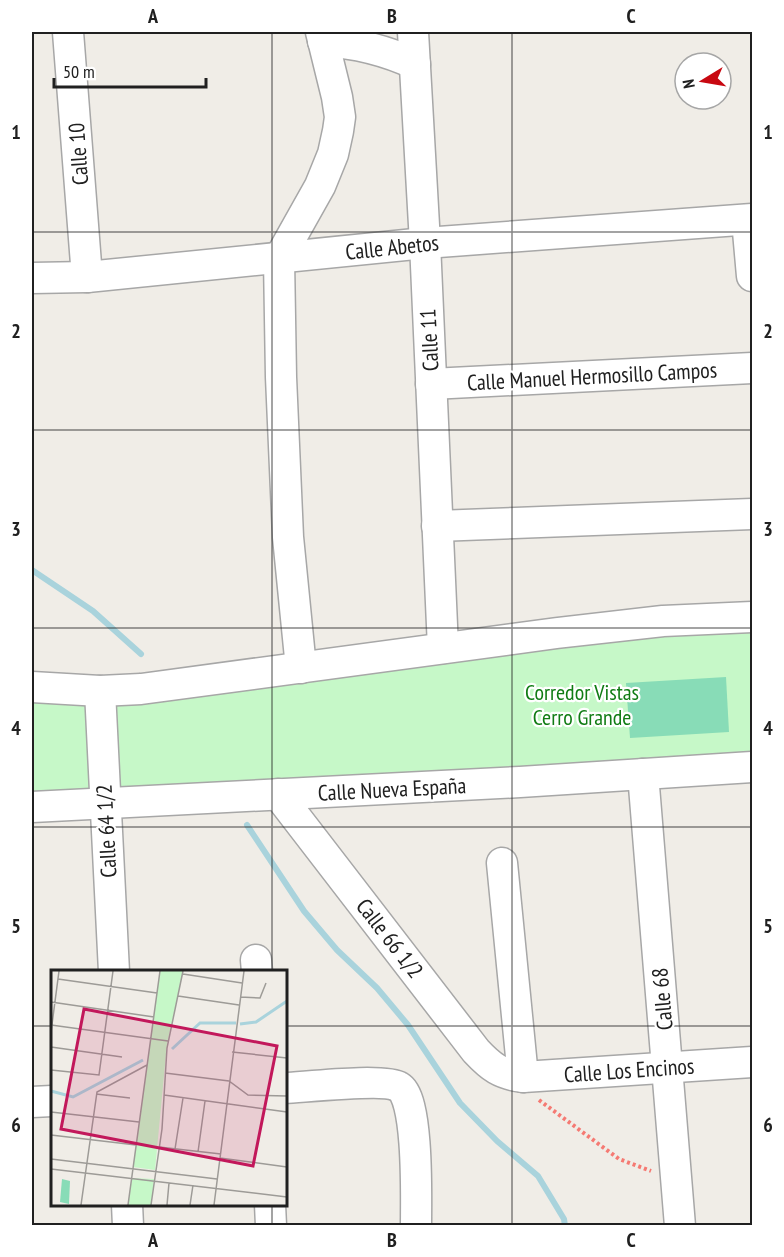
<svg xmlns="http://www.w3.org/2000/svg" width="784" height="1257" font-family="'PT Sans Narrow',sans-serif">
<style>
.park{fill:#c6f8c8}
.pitch{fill:#88dcb7}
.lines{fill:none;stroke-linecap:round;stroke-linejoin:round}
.stream{stroke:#a9d3dc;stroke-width:6}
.minor-casing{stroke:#a7a7a7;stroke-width:33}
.path{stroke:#f57a73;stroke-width:4;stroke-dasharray:3 3;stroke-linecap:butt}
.minor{stroke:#fff;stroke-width:30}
.grid{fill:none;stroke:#202020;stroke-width:1.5;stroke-opacity:0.55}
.labels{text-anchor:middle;stroke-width:4.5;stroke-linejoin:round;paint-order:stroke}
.street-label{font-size:22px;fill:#202020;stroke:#fff}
.park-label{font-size:22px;fill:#107c14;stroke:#fff}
.inset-river{fill:none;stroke:#a9d3dc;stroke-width:3}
.inset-road{fill:none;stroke:#9d9b97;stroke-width:1.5}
.view{fill:#c2185b;fill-opacity:0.15;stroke:#c2185b;stroke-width:3}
.inset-edge{fill:none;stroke:#202020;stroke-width:3}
.neatline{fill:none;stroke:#202020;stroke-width:2}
.grid-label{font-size:20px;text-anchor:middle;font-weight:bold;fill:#202020}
</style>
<rect width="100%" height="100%" fill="#f0ede7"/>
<g class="park">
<polygon points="752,625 752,766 98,802 95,693"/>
<polygon points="32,689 89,693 94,803 32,806"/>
</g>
<polygon class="pitch" points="726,677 729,732 630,738 626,683"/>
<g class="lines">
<g class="stream">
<polyline points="32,570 93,611 141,654"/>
<polyline points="247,825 304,911 337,950 377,988 408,1025 460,1103 497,1141 538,1176 564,1219 565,1226"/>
</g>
<defs>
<g id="minor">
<polyline points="68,32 87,277"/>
<polyline points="413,32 425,243 443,648"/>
<path d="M323,41C356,43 385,50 415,64"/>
<polyline points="747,220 752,276"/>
<polyline points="32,278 87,277 425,243 752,219"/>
<polyline points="431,384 752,368"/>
<polyline points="437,526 752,514"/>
<polyline points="301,668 288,537 281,377 279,259 320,186 333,154 338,131 340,117 337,97 321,32"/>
<polyline points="32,687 100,691 141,689 557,633 663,621 752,617"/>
<polyline points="100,691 114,972"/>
<polyline points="643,774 680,1226"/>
<path d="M278,794L476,1051C491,1067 500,1074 523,1077L752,1062"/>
<polyline points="32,807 520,782 752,767"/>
<polyline points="502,863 523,1077"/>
<polyline points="256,960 257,972"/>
<path d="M285,1088C306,1087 385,1078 399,1087C419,1098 416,1201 416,1226"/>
<polyline points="32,1102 52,1101"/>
<polyline points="127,1204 128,1226"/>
<polyline points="270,1204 271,1226"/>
</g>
</defs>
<use href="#minor" class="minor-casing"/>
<polyline class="path" points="539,1100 619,1159 651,1171"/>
<use href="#minor" class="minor"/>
</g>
<path class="grid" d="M272,32V972M512,32V1226M32,232H752M32,430H752M32,628H752M32,827H752M32,1026H52M285,1026H752M272,1204V1226"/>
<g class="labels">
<g class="street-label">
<text transform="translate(78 154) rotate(-94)" y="8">Calle 10</text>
<text transform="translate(392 247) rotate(-6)" y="8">Calle Abetos</text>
<text transform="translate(429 340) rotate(-93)" y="8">Calle 11</text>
<text transform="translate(592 376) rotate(-3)" y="8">Calle Manuel Hermosillo Campos</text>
<text transform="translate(392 789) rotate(-3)" y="8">Calle Nueva España</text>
<text transform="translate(106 831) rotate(-93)" y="8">Calle 64 1/2</text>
<text transform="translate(390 938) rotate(52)" y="8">Calle 66 1/2</text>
<text transform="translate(662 999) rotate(-95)" y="8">Calle 68</text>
<text transform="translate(629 1070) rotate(-4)" y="8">Calle Los Encinos</text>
</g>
<g class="park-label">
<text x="582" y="700">Corredor Vistas<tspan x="582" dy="25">Cerro Grande</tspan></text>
</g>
</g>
<g transform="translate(51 970)">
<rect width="236" height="236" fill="#f0ede7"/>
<path d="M109,1H132L116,74L104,200L82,197ZM81,208L103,209L100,235H77Z" fill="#c6f8c8"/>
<path d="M11,209L19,211L18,234L9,232Z" fill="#88dcb7"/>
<path class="inset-river" d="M189,54L205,52L236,31M121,79L149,53H185M0,121L22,127L92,90"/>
<path class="inset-road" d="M132,4L191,13M7,9L106,23M127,26L188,35M189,27L209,28L215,13M0,32L103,47M0,55L117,71M0,62L8,1M0,77L71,87M181,82L236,88M0,100L48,105L62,1M114,103L178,111L197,125L236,126M45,124L79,128M113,125L236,142M0,142L88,152M0,165L85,175M108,177L170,184M124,179L132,128M147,182L154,131M169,188L236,197M0,189L166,209M0,199L236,227M30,235L46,122L96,95M77,235L109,1M100,235L111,159L116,78L132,1M116,235L118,213M139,235L142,215M163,235L193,1"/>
<path class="view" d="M33,39L226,76L202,196L10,159Z"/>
<rect width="236" height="236" class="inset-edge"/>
</g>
<rect width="784" height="1257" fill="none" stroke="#ffffff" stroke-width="66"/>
<g transform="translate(703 81) rotate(259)"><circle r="28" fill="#ffffff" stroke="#a6a6a6" stroke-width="1.5"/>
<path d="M0-4.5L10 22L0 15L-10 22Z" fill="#c80811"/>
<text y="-9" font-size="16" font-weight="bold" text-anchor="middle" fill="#202020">N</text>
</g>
<path d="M54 78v9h152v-9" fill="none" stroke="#202020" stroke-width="3"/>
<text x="63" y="78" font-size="18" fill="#202020" stroke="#ffffff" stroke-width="4.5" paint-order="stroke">50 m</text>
<rect x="33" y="33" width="718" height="1191" class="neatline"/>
<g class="grid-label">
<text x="153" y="23">A</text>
<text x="392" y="23">B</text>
<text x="631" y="23">C</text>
<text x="16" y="139">1</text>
<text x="768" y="139">1</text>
<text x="16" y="338">2</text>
<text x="768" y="338">2</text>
<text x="16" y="536">3</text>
<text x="768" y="536">3</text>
<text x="16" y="735">4</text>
<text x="768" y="735">4</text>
<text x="16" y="933">5</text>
<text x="768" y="933">5</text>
<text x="16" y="1132">6</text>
<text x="768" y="1132">6</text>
<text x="153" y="1247">A</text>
<text x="392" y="1247">B</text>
<text x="631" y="1247">C</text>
</g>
</svg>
